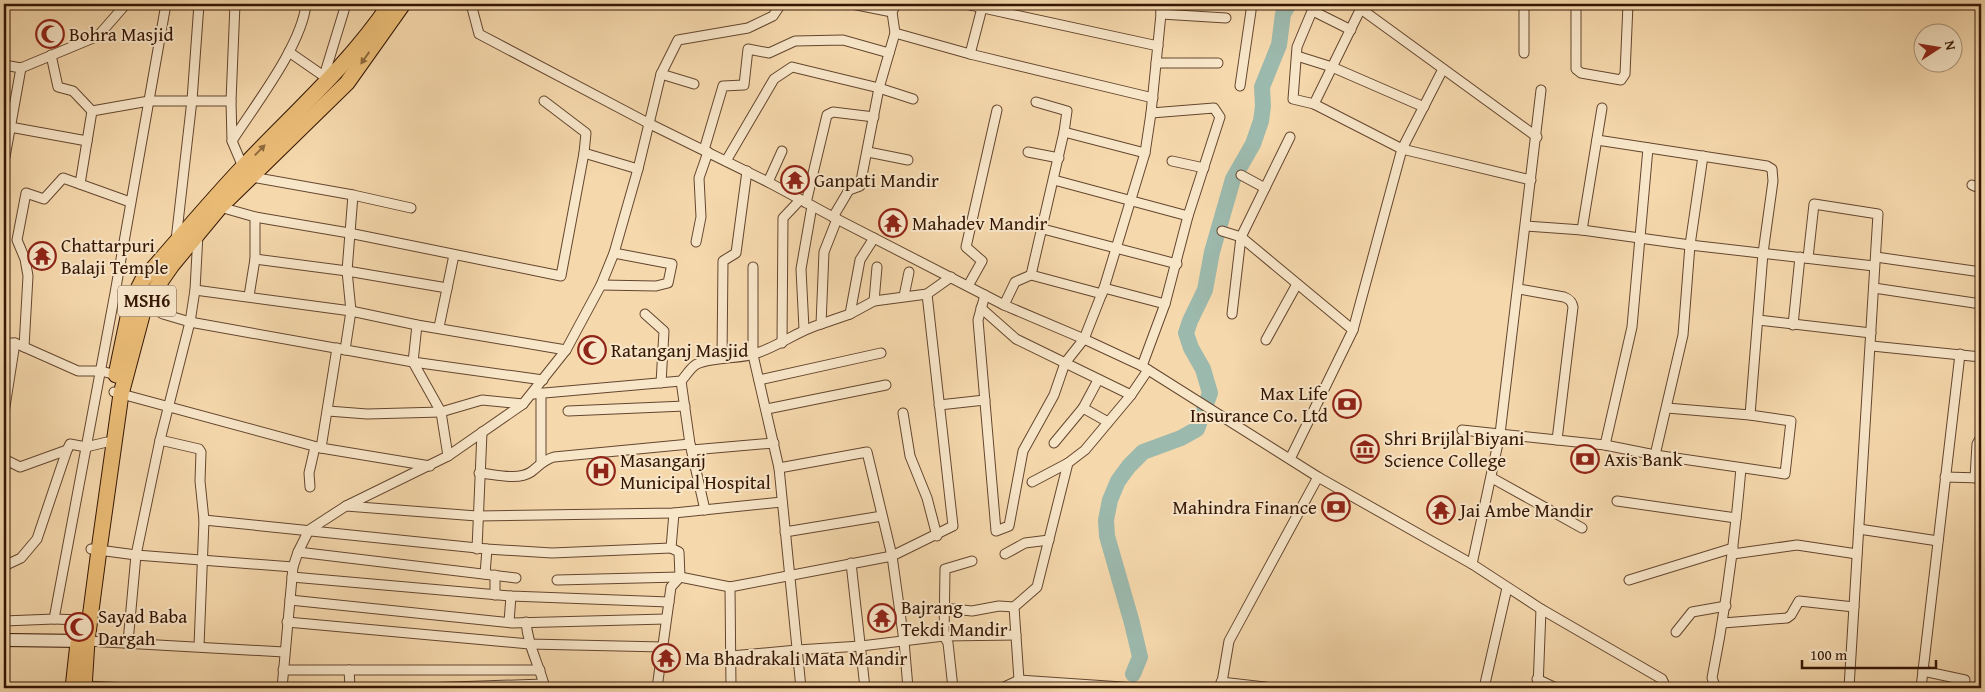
<svg xmlns="http://www.w3.org/2000/svg" width="1985" height="692" font-family="'Gentium Book Plus',serif">
<style>
.lines{fill:none;stroke-linecap:round;stroke-linejoin:round}
.river{stroke:#9cb9ad;stroke-width:16}
.minor-casing{stroke:#64462e;stroke-width:11}
.secondary-casing{stroke:#341604;stroke-width:14}
.primary-casing{stroke:#341604;stroke-width:17}
.minor{stroke:#f8e6c9;stroke-width:9}
.secondary{stroke:#f8e6c9;stroke-width:12}
.primary{stroke:#eabc76;stroke-width:15}
.oneway{fill:#8f693d}
.labels{text-anchor:middle;stroke-width:4;stroke-linejoin:round;paint-order:stroke}
.shield{fill:#f8e6c9;stroke:#6f543f;stroke-width:1}
.shield-label{font-size:18px;font-weight:bold;fill:#341604}
.poi-label{font-size:19px;fill:#341604;stroke:#f8e6c9;text-anchor:start}
</style>
<rect width="100%" height="100%" fill="#f5d8ac"/>
<filter id="stains"><feTurbulence type="fractalNoise" baseFrequency=".004" numOctaves="4"/><feColorMatrix values="0 0 0 0 .2 0 0 0 0 .09 0 0 0 0 .02 0 0 0 .5 -.17"/></filter>
<radialGradient id="worn" r=".72"><stop offset=".6" stop-color="#630" stop-opacity="0"/><stop offset="1" stop-color="#630" stop-opacity=".3"/></radialGradient>
<g class="lines">
<polyline class="river" points="1133,674 1140,657 1132,623 1107,536 1106,520 1110,500 1118,481 1129,466 1143,452 1181,438 1197,429 1201,418 1210,393 1203,369 1191,348 1186,333 1190,321 1205,290 1212,252 1233,179 1253,144 1261,121 1263,106 1262,87 1279,45 1283,14 1289,4"/>
<defs>
<g id="minor">
<polyline points="235,4 231,101 232,141 243,167 252,177 353,195 411,208"/>
<polyline points="471,4 479,34 648,123 768,182 833,217 1004,305 1084,339 1142,366 1318,477 1472,564 1541,609 1662,679 1666,688"/>
<polyline points="852,4 892,12"/>
<polyline points="965,4 1158,46"/>
<polyline points="1315,4 1297,47 1293,99 1314,104 1402,149 1531,180"/>
<polyline points="1576,4 1576,69 1581,73 1621,80 1625,74 1628,4"/>
<polyline points="1361,9 1537,137"/>
<polyline points="1313,11 1351,30"/>
<polyline points="1161,14 1226,18"/>
<polyline points="895,33 970,54 1153,98"/>
<polyline points="289,52 328,79"/>
<polyline points="1524,53 1524,4"/>
<polyline points="970,54 982,8"/>
<polyline points="51,55 58,87 73,91 92,111"/>
<polyline points="1297,56 1332,67 1424,107"/>
<polyline points="1156,63 1218,63"/>
<polyline points="4,65 21,68 98,36 126,4"/>
<polyline points="661,74 694,84"/>
<polyline points="324,76 346,4"/>
<polyline points="1240,86 1252,4"/>
<polyline points="544,101 586,133 584,153 638,169"/>
<polyline points="1314,104 1363,4"/>
<polyline points="10,127 87,141"/>
<polyline points="1064,132 1145,153"/>
<polyline points="1597,140 1767,166 1772,169 1773,181 1763,253 1750,415"/>
<path d="M232,141C255,105 302,45 306,4"/>
<polyline points="704,150 723,86 744,85 748,49 769,53 795,41 843,40 889,53"/>
<polyline points="868,152 908,160"/>
<polyline points="1028,152 1059,158"/>
<polyline points="5,157 21,68"/>
<polyline points="726,161 774,79 792,67 879,88 913,99"/>
<polyline points="1172,161 1204,168"/>
<polyline points="1241,175 1265,188"/>
<polyline points="1054,180 1188,216"/>
<polyline points="768,182 782,151"/>
<polyline points="80,184 92,111 149,101 231,101"/>
<polyline points="1972,185 1981,189"/>
<polyline points="806,203 827,115 833,112 874,117"/>
<polyline points="220,207 255,217 349,233 561,276 584,153"/>
<polyline points="833,217 849,190 860,186 879,88 895,33 892,12 896,4"/>
<polyline points="1526,226 1582,230 1690,245 1874,266"/>
<polyline points="1043,229 1177,264"/>
<polyline points="1582,230 1602,108"/>
<polyline points="1222,231 1241,237 1353,330"/>
<polyline points="176,240 192,100 199,4"/>
<polyline points="696,242 701,217 699,178 708,152"/>
<polyline points="1876,257 1981,272"/>
<polyline points="1808,258 1814,204 1878,214 1849,688"/>
<polyline points="255,259 347,271 447,288"/>
<polyline points="753,267 753,355 779,468 801,688"/>
<polyline points="1031,275 1102,294"/>
<polyline points="601,285 656,286 668,283 672,264 614,253"/>
<polyline points="968,286 982,261 966,247 997,110"/>
<polyline points="1104,288 1165,304"/>
<polyline points="1874,288 1981,304"/>
<path d="M1519,289L1564,297C1569,299 1572,301 1573,307L1557,440"/>
<polyline points="195,290 351,311 417,325 566,350"/>
<polyline points="985,295 978,320 996,531 1009,526 1023,451 1054,395 1065,363 1084,339 1104,288 1145,153 1151,113 1161,14 1160,4"/>
<polyline points="249,296 255,259 255,217"/>
<polyline points="904,296 909,272"/>
<polyline points="874,301 877,267"/>
<polyline points="145,304 163,314 190,322 413,362 543,380"/>
<polyline points="1004,305 1015,282 1031,275 1064,132 1067,111 1036,102"/>
<polyline points="981,308 1016,339 1131,395"/>
<polyline points="645,314 664,331 661,383"/>
<polyline points="850,314 860,260 874,238"/>
<polyline points="1232,314 1241,237 1290,137"/>
<polyline points="1758,320 1871,333"/>
<polyline points="821,324 850,314 874,301 927,294 951,277"/>
<polyline points="417,325 413,362 441,412 448,456"/>
<polyline points="1793,325 1800,257"/>
<polyline points="439,327 454,255"/>
<polyline points="804,329 801,269 812,206"/>
<polyline points="1266,340 1297,284"/>
<polyline points="4,343 15,343 78,371 101,371 120,376"/>
<polyline points="782,343 783,218 800,200"/>
<polyline points="1872,346 1981,357"/>
<polyline points="24,347 28,276 25,259 17,240 26,193 44,199 63,178 130,202"/>
<polyline points="345,350 351,311 347,271 353,195"/>
<polyline points="722,358 723,261 736,253 747,171"/>
<polyline points="1142,366 1165,304 1188,216 1220,117 1214,108 1151,113"/>
<polyline points="759,380 881,353"/>
<polyline points="681,381 690,444 705,510"/>
<polyline points="114,392 321,448 430,466"/>
<polyline points="541,393 541,462"/>
<path d="M533,394L681,381C685,377 689,370 694,366C704,357 740,359 754,354C778,347 797,331 821,324L824,252L837,219"/>
<polyline points="939,405 985,400"/>
<polyline points="1083,408 1108,422"/>
<polyline points="767,409 886,385"/>
<polyline points="328,411 367,414 441,412 482,400 523,404"/>
<polyline points="568,411 685,406"/>
<polyline points="4,413 15,343"/>
<polyline points="903,413 910,456 927,498 937,536"/>
<polyline points="1462,430 1605,445 1655,455 1785,474 1791,421 1750,415 1667,408"/>
<polyline points="160,440 199,449 201,452 200,481 204,520 199,646"/>
<polyline points="1054,443 1083,408 1098,380"/>
<polyline points="1605,445 1632,327 1648,148"/>
<polyline points="321,448 337,348"/>
<polyline points="692,450 774,443"/>
<polyline points="1655,455 1683,335 1690,245 1703,156"/>
<polyline points="4,459 20,467 67,450 70,444 86,447 107,442"/>
<polyline points="1290,459 1353,330 1402,149 1443,69"/>
<polyline points="779,468 867,452 892,556 904,641 908,688"/>
<path d="M479,473C495,474 517,481 531,472C539,466 543,460 554,457L690,444"/>
<polyline points="1945,477 1981,478"/>
<polyline points="1492,478 1582,528"/>
<polyline points="1975,478 1977,444 1981,437"/>
<polyline points="1032,482 1068,463"/>
<polyline points="310,487 309,473 315,447"/>
<polyline points="1617,501 1736,518"/>
<polyline points="346,506 477,516 674,513 782,502"/>
<polyline points="204,520 487,549 552,553 671,548"/>
<polyline points="1859,529 1938,541"/>
<polyline points="785,532 882,516"/>
<polyline points="91,549 136,555 293,567"/>
<polyline points="477,549 482,432"/>
<polyline points="298,552 516,578"/>
<polyline points="1005,554 1025,543 1049,540"/>
<polyline points="1733,554 1797,545 1857,554"/>
<polyline points="851,563 865,688"/>
<polyline points="1472,564 1500,434 1541,90"/>
<polyline points="4,566 21,558 37,539 67,450"/>
<polyline points="485,574 487,549"/>
<polyline points="495,575 495,595"/>
<polyline points="292,577 511,596 669,602"/>
<polyline points="557,580 680,577 730,587"/>
<polyline points="1629,580 1733,548"/>
<polyline points="290,600 512,623 666,619"/>
<polyline points="944,608 972,611 999,606 1014,607"/>
<polyline points="54,619 81,620"/>
<polyline points="4,621 54,619 115,293 166,4"/>
<polyline points="287,622 529,644 663,647"/>
<polyline points="509,622 511,596"/>
<path d="M526,622C528,647 539,664 545,688"/>
<polyline points="1723,623 1787,618 1791,615 1799,601 1854,607"/>
<polyline points="1676,632 1692,612 1726,606"/>
<polyline points="87,641 284,652"/>
<polyline points="128,642 136,555 160,440 190,322 195,290 198,234"/>
<polyline points="731,656 797,650 861,646 944,636 1016,635"/>
<polyline points="283,670 540,670"/>
<polyline points="349,670 350,686 354,688"/>
<polyline points="1923,671 1965,680"/>
<polyline points="1537,679 1556,688"/>
<polyline points="1221,682 1273,688"/>
<polyline points="85,686 130,688"/>
<polyline points="282,688 293,567 298,552 309,530 346,506 448,456 523,404 566,350 601,285 614,253 638,169 661,74 678,40 748,28 773,16 781,4"/>
<polyline points="422,688 544,684"/>
<polyline points="657,688 671,587 680,577 679,552 671,548 674,513"/>
<polyline points="731,688 730,587 892,556 953,526 927,294"/>
<polyline points="953,688 948,643 944,636 945,569 972,561"/>
<polyline points="1002,688 1019,680 1137,688"/>
<polyline points="1015,688 1019,680 1014,607 1037,587 1068,463 1085,450 1131,395 1148,370"/>
<polyline points="1221,688 1229,641 1318,477"/>
<polyline points="1484,688 1507,588"/>
<polyline points="1538,688 1541,609"/>
<path d="M1716,688L1712,678C1726,608 1735,538 1741,468"/>
<polyline points="1921,688 1960,354"/>
</g>
<polyline id="secondary" points="4,640 86,641"/>
<g id="primary">
<path d="M116,375L131,303L142,281C176,243 208,204 243,167C293,114 349,65 390,4"/>
<polyline points="73,688 78,643"/>
<polyline points="84,688 87,641 99,550 121,394 145,304 172,265 220,207 347,83 403,4"/>
</g>
</defs>
<use href="#minor" class="minor-casing"/>
<use href="#secondary" class="secondary-casing"/>
<use href="#primary" class="primary-casing"/>
<use href="#minor" class="minor"/>
<use href="#secondary" class="secondary"/>
<use href="#primary" class="primary"/>
</g>
<defs><path id="oneway-solid" d="M-6-.8H1V-3.2L6.5 0L1 3.2V.8H-6Z" transform="scale(1.25)"/></defs>
<g class="oneway">
<use href="#oneway-solid" transform="translate(365 58) rotate(125)"/>
<use href="#oneway-solid" transform="translate(260 150) rotate(-46)"/>
</g>
<defs>
<symbol id="mosque-ring" viewBox="-11 -11 22 22"><circle r="9.5" fill="#f8e6c9" stroke="#8f2418" stroke-width="1.5"/><path d="M3.5-4.9A6 6 0 1 0 3.5 4.9A5 5 0 1 1 3.5-4.9Z" fill="#8f2418"/></symbol>
<symbol id="temple-ring" viewBox="-11 -11 22 22"><circle r="9.5" fill="#f8e6c9" stroke="#8f2418" stroke-width="1.5"/><path d="M0-6L5-2H3V0L6.5 2.5H4V6H1.5V3h-3V6H-4V2.5H-6.5L-3 0V-2H-5Z" fill="#8f2418"/></symbol>
<symbol id="bank-ring" viewBox="-11 -11 22 22"><circle r="9.5" fill="#f8e6c9" stroke="#8f2418" stroke-width="1.5"/><path d="M-6-4H6V4H-6ZM0-2.3a2.3 2.3 0 1 0 0 4.6a2.3 2.3 0 1 0 0-4.6Z" fill="#8f2418"/></symbol>
<symbol id="museum-ring" viewBox="-11 -11 22 22"><circle r="9.5" fill="#f8e6c9" stroke="#8f2418" stroke-width="1.5"/><path d="M0-6L6-3V-2H-6V-3ZM-5-1h2V3h-2ZM-1-1h2V3h-2ZM3-1h2V3H3ZM-6 4H6V6H-6Z" fill="#8f2418"/></symbol>
<symbol id="hospital-ring" viewBox="-11 -11 22 22"><circle r="9.5" fill="#f8e6c9" stroke="#8f2418" stroke-width="1.5"/><path d="M-5-5h3v3.5h4V-5h3V5h-3V1.5h-4V5h-3Z" fill="#8f2418"/></symbol>
</defs>
<g fill-rule="evenodd">
<use href="#mosque-ring" x="34" y="18" width="32" height="32"/>
<use href="#temple-ring" x="779" y="164" width="32" height="32"/>
<use href="#temple-ring" x="877" y="207" width="32" height="32"/>
<use href="#temple-ring" x="26" y="240" width="32" height="32"/>
<use href="#mosque-ring" x="576" y="334" width="32" height="32"/>
<use href="#bank-ring" x="1331" y="388" width="32" height="32"/>
<use href="#museum-ring" x="1349" y="433" width="32" height="32"/>
<use href="#bank-ring" x="1569" y="443" width="32" height="32"/>
<use href="#hospital-ring" x="585" y="455" width="32" height="32"/>
<use href="#bank-ring" x="1320" y="491" width="32" height="32"/>
<use href="#temple-ring" x="1425" y="494" width="32" height="32"/>
<use href="#temple-ring" x="866" y="602" width="32" height="32"/>
<use href="#mosque-ring" x="63" y="611" width="32" height="32"/>
<use href="#temple-ring" x="650" y="642" width="32" height="32"/>
</g>
<g class="labels">
<rect class="shield" x="118" y="285.5" width="58" height="31" rx="4"/>
<g class="shield-label">
<text x="147" y="307">MSH6</text>
</g>
<g class="poi-label">
<text x="69" y="41">Bohra Masjid</text>
<text x="814" y="187">Ganpati Mandir</text>
<text x="912" y="230">Mahadev Mandir</text>
<text x="61" y="252">Chattarpuri<tspan x="61" dy="22">Balaji Temple</tspan></text>
<text x="611" y="357">Ratanganj Masjid</text>
<text x="1328" y="400" text-anchor="end">Max Life<tspan x="1328" dy="22">Insurance Co. Ltd</tspan></text>
<text x="1384" y="445">Shri Brijlal Biyani<tspan x="1384" dy="22">Science College</tspan></text>
<text x="1604" y="466">Axis Bank</text>
<text x="620" y="467">Masanganj<tspan x="620" dy="22">Municipal Hospital</tspan></text>
<text x="1317" y="514" text-anchor="end">Mahindra Finance</text>
<text x="1460" y="517">Jai Ambe Mandir</text>
<text x="901" y="614">Bajrang<tspan x="901" dy="22">Tekdi Mandir</tspan></text>
<text x="98" y="623">Sayad Baba<tspan x="98" dy="22">Dargah</tspan></text>
<text x="685" y="665">Ma Bhadrakali Mata Mandir</text>
</g>
</g>
<rect width="1985" height="692" fill="none" stroke="#f5d8ac" stroke-width="20"/>
<rect x="5" y="5" width="1975" height="682" fill="none" stroke="#341604" stroke-width="2.5"/>
<rect x="10" y="10" width="1965" height="672" fill="none" stroke="#341604"/>
<g transform="translate(1938 48) rotate(78)"><circle r="24" fill="#f8e6c9" stroke="#aa937a"/>
<path d="M0-4L9 19L0 12L-9 19Z" fill="#8f2418"/>
<text y="-8" font-size="14" font-weight="bold" text-anchor="middle" fill="#341604">N</text>
</g>
<path d="M1802 660v8h134v-8" fill="none" stroke="#341604" stroke-width="2.5"/>
<text x="1810" y="660" font-size="15" fill="#341604" stroke="#f8e6c9" stroke-width="4" paint-order="stroke">100 m</text>
<rect width="100%" height="100%" filter="url(#stains)"/>
<rect width="100%" height="100%" fill="url(#worn)"/>
</svg>
